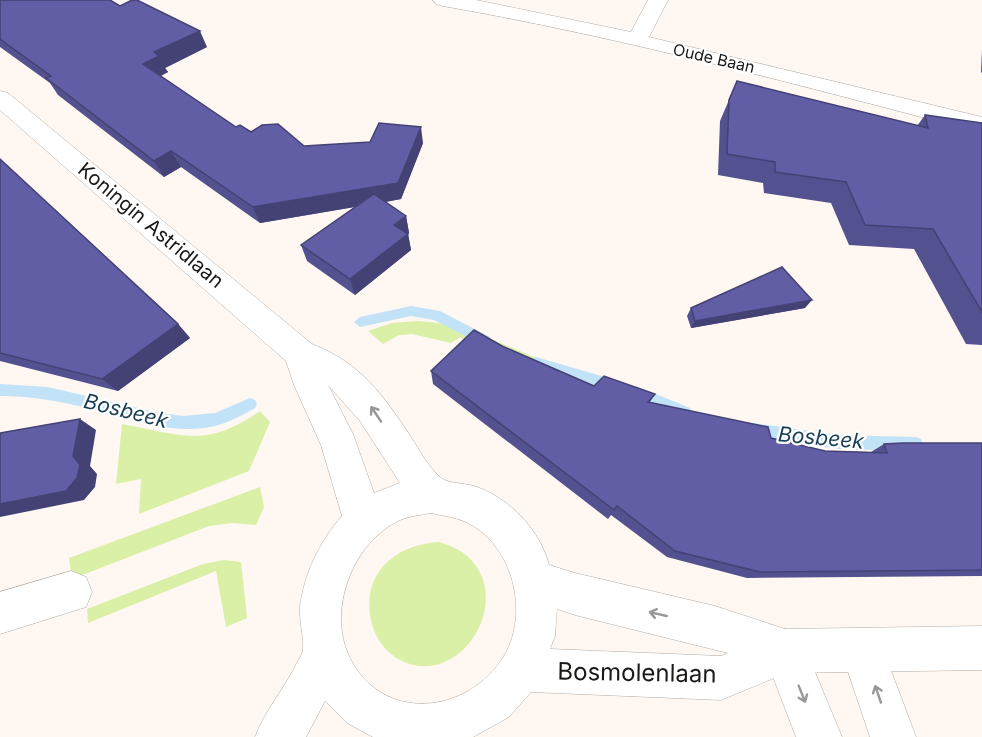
<svg xmlns="http://www.w3.org/2000/svg" width="982" height="737" font-family="Inter,sans-serif">
<style>
.green{fill:#daf0a7}
.lines{fill:none;stroke-linecap:round;stroke-linejoin:round}
.stream{fill:#c2e2f7;fill-rule:evenodd}
.street-casing{stroke:#b2aba5;stroke-width:1}
.secondary-casing{stroke:#b2aba5;stroke-width:1}
.street{fill:#fff;fill-rule:evenodd}
.secondary{fill:#fff;fill-rule:evenodd}
.wall{fill:#53518f}
.shaded-wall{fill:#444274}
.building{fill:#615ea6;stroke:#444274;stroke-width:1.5}
.oneway{stroke:#989897}
.labels{text-anchor:middle;stroke-width:4.5;stroke-linejoin:round;paint-order:stroke}
.far-street-label{font-size:16px;fill:#1b1917;stroke:#fff}
.street-label{font-size:20px;fill:#1b1917;stroke:#fff}
.water-label{font-size:21px;font-style:italic;fill:#1b4056;stroke:#fff}
.near-street-label{font-size:24px;fill:#1b1917;stroke:#fff}
</style>
<rect width="100%" height="100%" fill="#fff7f1"/>
<g class="green">
<path d="M418,321C473,323 519,356 572,370L549,380L460,337L451,343L412,334L399,335L383,344L368,331L392,323Z"/>
<path d="M260,411L270,422L249,471L139,514L141,479L116,484L122,424C182,435 205,449 260,411Z"/>
<polygon points="260,487 264,507 256,525 232,523 209,526 72,579 69,558"/>
<path d="M439,542C449,545 459,549 467,556C518,601 456,696 395,657C382,648 374,635 371,620C361,573 396,544 439,542Z"/>
<polygon points="224,560 241,562 247,618 226,627 216,571 88,623 87,609 203,564"/>
</g>
<g class="lines">
<g class="stream">
<polygon points="411,306 440,311 490,337 492,341 490,345 485,346 434,320 411,316 360,327 354,322 360,317"/>
<polygon points="536,357 615,380 620,382 622,386 620,390 615,392 531,367 529,363 531,359"/>
<path d="M0,384L48,387L155,412L183,416L215,413L250,398L255,400L257,404L255,408C239,417 222,426 204,428C167,433 130,419 95,410C64,402 33,396 0,396Z"/>
<polygon points="636,386 690,408 692,412 690,416 685,418 631,396 629,392 631,388"/>
<polygon points="753,423 839,435 916,437 921,439 923,444 921,449 916,451 839,449 753,437 748,435 746,430 748,425"/>
</g>
<defs>
<g id="street">
<path d="M433,0H476L631,32L648,0H668L649,37L982,117V133C803,86 625,38 443,6L436,4Z"/>
<polygon points="71,571 86,577 92,592 86,607 0,634 0,592"/>
<polygon points="785,629 800,636 842,737 796,737 763,651 770,636"/>
<polygon points="863,629 878,636 916,737 870,737 841,651 848,636"/>
</g>
<path id="secondary" d="M0,91L8,93L312,344C361,363 383,395 411,437C419,450 429,468 441,478C449,484 467,483 477,487C510,499 540,530 549,565L575,573L715,606L785,629L982,626V670L786,673L721,700L531,692L509,717L473,737H373L347,723L325,701L306,737H255C265,711 283,690 296,665C298,660 303,654 303,649C304,636 299,622 300,607C304,574 320,541 342,516L321,445L294,385L286,361L0,110ZM328,385L360,421L400,483L374,493L353,434ZM431,513C442,516 456,517 466,522C513,544 530,613 504,656C468,715 381,724 349,656C327,609 353,542 400,520C409,516 421,515 431,513ZM557,609L575,615L728,653L721,656L550,649L555,636Z"/>
</defs>
<use href="#street" class="street-casing"/>
<use href="#secondary" class="secondary-casing"/>
<use href="#street" class="street"/>
<use href="#secondary" class="secondary"/>
</g>
<g class="wall">
<polygon points="0,0 120,6 207,47 165,68 168,72 161,76 236,127 304,146 423,143 401,199 386,202 406,216 409,233 408,234 411,250 355,295 307,261 301,245 355,207 260,223 181,167 164,177 58,95 50,83 0,47"/>
<polygon points="982,49 982,73 981,72"/>
<polygon points="737,81 917,126 925,115 982,123 982,345 966,344 914,249 849,245 831,203 764,193 763,183 718,175 720,121"/>
<polygon points="0,159 178,324 190,338 118,391 0,361"/>
<polygon points="691,308 805,308 691,328 687,316"/>
<polygon points="502,346 594,386 655,394 650,402 771,438 825,451 871,452 884,444 982,443 982,576 747,578 667,557 611,515 608,519 433,384 431,371"/>
</g>
<g class="shaded-wall">
<polygon points="200,31 207,47 165,68 168,72 152,80 143,64 154,52"/>
<polygon points="421,127 423,143 401,199 260,223 253,207"/>
<polygon points="171,151 181,167 164,177 154,161"/>
<polygon points="406,216 409,233 398,241 394,225"/>
<polygon points="408,234 411,250 355,295 350,279"/>
<polygon points="812,300 805,308 691,328 695,321"/>
<polygon points="178,324 190,338 118,391 102,379"/>
<polygon points="80,419 96,430 90,466 97,474 95,487 84,500 0,517 0,504 73,456"/>
</g>
<g class="building">
<polygon points="0,0 110,0 120,6 132,0 137,0 200,31 154,52 159,56 143,64 236,127 240,125 251,132 262,125 278,124 304,146 370,142 379,123 421,127 398,183 253,207 171,151 154,161 46,78 51,76 0,39"/>
<polygon points="737,81 928,128 925,115 982,123 982,312 933,229 865,225 846,182 775,172 775,162 727,154 729,100"/>
<polygon points="0,159 178,324 102,379 0,353"/>
<polygon points="374,194 406,216 394,225 408,234 350,279 301,245"/>
<polygon points="782,267 812,300 695,321 691,308"/>
<polygon points="474,330 502,346 594,386 604,376 655,394 648,402 768,427 771,438 825,451 887,453 884,444 903,443 982,443 982,570 760,572 675,551 617,506 614,510 431,371"/>
<polygon points="80,419 73,456 80,465 77,478 66,491 0,504 0,433"/>
</g>
<defs><path id="oneway-shaft" d="M-6 0H5M1.5-3L5.5 0L1.5 3" fill="none" stroke-width="1.6" stroke-linecap="round" stroke-linejoin="round" transform="scale(1.5)"/></defs>
<g class="oneway">
<use href="#oneway-shaft" transform="translate(376 414) rotate(-124)"/>
<use href="#oneway-shaft" transform="translate(658 614) rotate(-167)"/>
<use href="#oneway-shaft" transform="translate(802 694) rotate(68)"/>
<use href="#oneway-shaft" transform="translate(878 694) rotate(-109)"/>
</g>
<g class="labels">
<g class="far-street-label">
<text transform="translate(714 58) rotate(13)" y="6">Oude Baan</text>
</g>
<g class="street-label">
<text transform="translate(151 225) rotate(40)" y="7">Koningin Astridlaan</text>
</g>
<g class="water-label">
<text transform="translate(126 411) rotate(14)" y="7">Bosbeek</text>
<text transform="translate(821 438) rotate(5)" y="7">Bosbeek</text>
</g>
<g class="near-street-label">
<text transform="translate(637 673) rotate(1)" y="8">Bosmolenlaan</text>
</g>
</g>
</svg>
